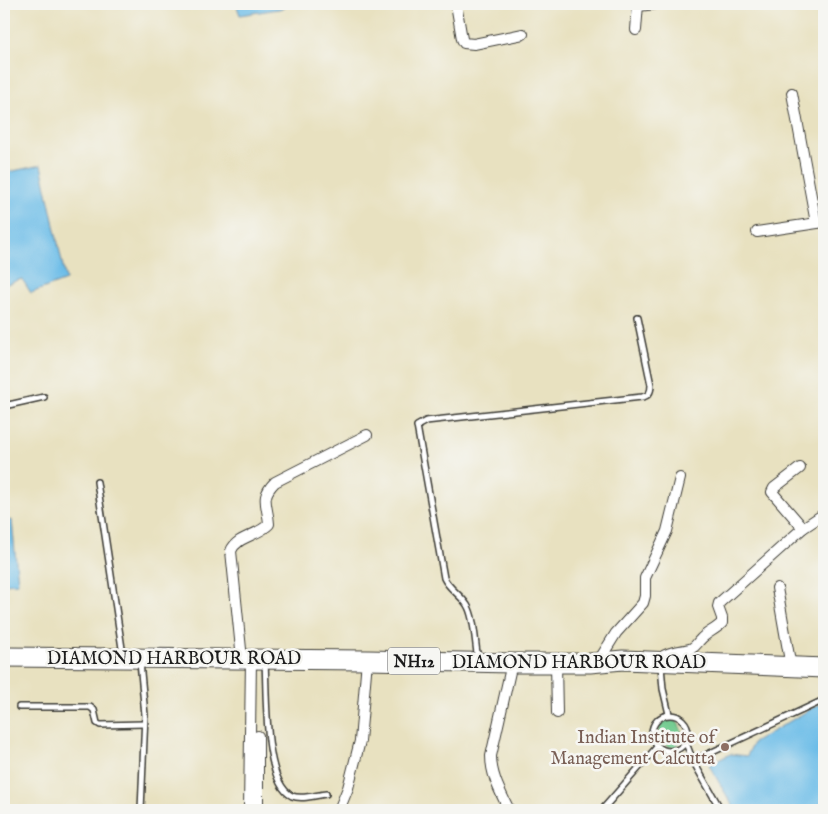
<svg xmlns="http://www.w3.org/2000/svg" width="828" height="814" font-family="'IM FELL English',serif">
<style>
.green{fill:#74cc92;stroke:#487457}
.water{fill:#6dbde8;stroke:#446c82}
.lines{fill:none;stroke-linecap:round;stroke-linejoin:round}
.lane-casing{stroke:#3b3a35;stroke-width:8}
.street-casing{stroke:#3b3a35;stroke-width:12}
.highway-casing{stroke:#3b3a35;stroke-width:21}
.lane{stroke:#fff;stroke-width:5}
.street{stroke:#fff;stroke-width:10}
.highway{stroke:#fff;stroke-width:19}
.education-dot{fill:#8d6e63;stroke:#f6f6f2;stroke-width:2}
.labels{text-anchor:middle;stroke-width:5;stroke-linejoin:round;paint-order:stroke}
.shield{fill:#f6f6f2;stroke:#5d5d5c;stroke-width:1}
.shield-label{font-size:16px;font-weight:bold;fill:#1c1c1c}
.street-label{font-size:18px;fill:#1c1c1c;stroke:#f6f6f2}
.education-label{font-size:18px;fill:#785e54;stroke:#f6f6f2;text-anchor:end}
</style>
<rect width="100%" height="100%" fill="#f6f6f2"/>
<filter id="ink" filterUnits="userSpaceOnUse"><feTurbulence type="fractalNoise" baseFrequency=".02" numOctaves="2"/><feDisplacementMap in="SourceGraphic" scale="10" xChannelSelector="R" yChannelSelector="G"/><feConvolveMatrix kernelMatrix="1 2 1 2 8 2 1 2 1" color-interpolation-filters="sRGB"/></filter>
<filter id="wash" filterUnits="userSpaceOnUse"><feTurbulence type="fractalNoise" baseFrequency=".0096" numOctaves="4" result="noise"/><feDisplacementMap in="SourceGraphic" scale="20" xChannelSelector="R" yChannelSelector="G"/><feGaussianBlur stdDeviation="1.12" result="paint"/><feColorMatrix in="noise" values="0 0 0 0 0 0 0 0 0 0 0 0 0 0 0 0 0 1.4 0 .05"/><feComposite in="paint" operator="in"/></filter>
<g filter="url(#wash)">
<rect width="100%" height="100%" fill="#e8e1c0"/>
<path class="green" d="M670,719L676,720C684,731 686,744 671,748C659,741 656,736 661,723Z"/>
<g class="water">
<polygon points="236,4 285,4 285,8 240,15"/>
<polygon points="41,165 66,280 31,293 22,279 4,285 4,173"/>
<polygon points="12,520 18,583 4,584 4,521"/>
<polygon points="819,704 824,712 824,810 735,810 709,765 730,754 747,756 753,743"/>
</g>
</g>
<g filter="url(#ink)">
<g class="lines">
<defs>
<g id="lane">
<polyline points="4,406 44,397"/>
<polyline points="97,482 123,655"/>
<path d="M478,659C475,645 475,617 467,605C461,595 449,589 444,578L417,426L426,421L642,397C649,396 651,392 651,385L637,318"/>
<polyline points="140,662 145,715 141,810"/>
<path d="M265,662C267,692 263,782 292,796C302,800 316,795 326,794"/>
<polyline points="661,666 663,689 669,714"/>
<polyline points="19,707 90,707 94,710 97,723 100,725 144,724"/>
<circle cx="670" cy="733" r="18"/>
<polyline points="686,743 693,761 721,810"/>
<polyline points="693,761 824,700"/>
<polyline points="4,804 5,810"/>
<polyline points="602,810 657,747"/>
</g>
<g id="street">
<polyline points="456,4 462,39 464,43 474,44 523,34"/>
<polyline points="638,6 656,4"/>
<polyline points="636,30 638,4"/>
<polyline points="792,93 816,223"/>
<polyline points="757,232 824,222"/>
<polyline points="800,468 774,488 772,492 803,528"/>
<polyline points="777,588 791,667"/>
<path d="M662,657C670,650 683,652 692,648C696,646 697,643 700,640C706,633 715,630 722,623V618L718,607L719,603L803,528L824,514"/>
<path d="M242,659L231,551C237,536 258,536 269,524C268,505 259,498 275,482L367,435"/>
<polyline points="598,662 616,633 643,603 645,596 645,578 667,531 680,478"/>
<polyline points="556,663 557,713"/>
<polyline points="258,736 258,810"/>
<polyline points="249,810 251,659"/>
<polyline points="339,810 348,788 360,741 367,660"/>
<path d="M509,810C501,793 491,776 491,756L512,663"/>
</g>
<polyline id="highway" points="4,657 367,660 512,663 590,663 623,660 824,668"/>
</defs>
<use href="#lane" class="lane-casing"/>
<use href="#street" class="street-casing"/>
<use href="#highway" class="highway-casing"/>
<use href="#lane" class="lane"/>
<use href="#street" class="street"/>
<use href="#highway" class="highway"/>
</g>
</g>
<circle class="education-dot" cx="725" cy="747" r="5"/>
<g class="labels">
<rect class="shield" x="388" y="647.5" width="52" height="27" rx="4"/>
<g class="shield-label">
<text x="414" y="667">NH12</text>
</g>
<g class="street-label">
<text x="174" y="664">DIAMOND HARBOUR ROAD</text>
<text x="579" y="668">DIAMOND HARBOUR ROAD</text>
</g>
<g class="education-label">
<text x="715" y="743">Indian Institute of<tspan x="715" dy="21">Management Calcutta</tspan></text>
</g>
</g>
<rect width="828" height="814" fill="none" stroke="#f6f6f2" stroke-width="20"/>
</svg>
